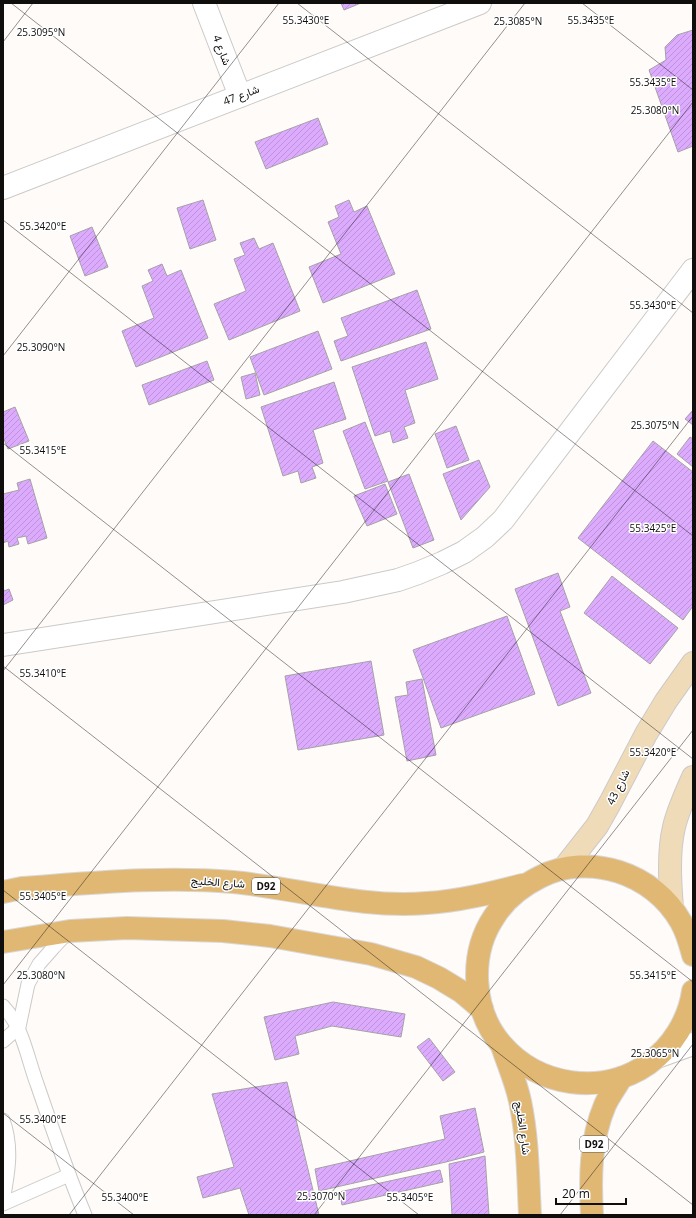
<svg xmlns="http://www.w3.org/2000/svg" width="696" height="1218" font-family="'Open Sans',Vazirmatn,sans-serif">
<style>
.building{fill:url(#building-hatch);stroke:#a4a2a5}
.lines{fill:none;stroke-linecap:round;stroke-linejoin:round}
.lane-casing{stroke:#cccac8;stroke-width:15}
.street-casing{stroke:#cccac8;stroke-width:24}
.secondary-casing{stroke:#cccac8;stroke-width:24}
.primary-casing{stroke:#d9d8d8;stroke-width:24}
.lane{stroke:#fff;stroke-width:13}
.street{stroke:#fff;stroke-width:22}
.secondary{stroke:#f0dbb9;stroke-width:22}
.primary{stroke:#e1b873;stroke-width:22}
.ticks{fill:none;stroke:#0f0e0d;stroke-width:1;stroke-opacity:0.45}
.labels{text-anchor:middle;stroke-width:3;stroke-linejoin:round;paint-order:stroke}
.shield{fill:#fff;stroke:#575656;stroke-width:1}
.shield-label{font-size:10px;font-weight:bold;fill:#0f0e0d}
.street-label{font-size:11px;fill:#0f0e0d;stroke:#fff}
.ticks-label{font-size:10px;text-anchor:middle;fill:#0f0e0d;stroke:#fff;stroke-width:3;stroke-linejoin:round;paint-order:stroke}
</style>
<defs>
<pattern id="building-hatch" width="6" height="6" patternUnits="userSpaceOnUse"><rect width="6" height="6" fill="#dcabfd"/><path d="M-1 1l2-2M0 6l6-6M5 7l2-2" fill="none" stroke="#bc92d8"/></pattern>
</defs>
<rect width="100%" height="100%" fill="#fefbf9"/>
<g class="building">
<polygon points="341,3 361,3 344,10"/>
<polygon points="693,30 693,146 678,152 649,70 666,60 665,47 677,35"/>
<polygon points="318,118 328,144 266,169 255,142"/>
<polygon points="203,200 216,240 190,249 177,208"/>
<polygon points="349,200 354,212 367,206 395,274 323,303 309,267 341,254 328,222 339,217 335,206"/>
<polygon points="92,227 108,267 85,276 70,236"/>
<polygon points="254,238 259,249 273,243 300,311 229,340 214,304 246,291 234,259 245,255 240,243"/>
<polygon points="162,264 167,276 181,270 208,338 136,367 122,331 154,318 142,286 153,281 148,270"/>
<polygon points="417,290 431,329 341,361 334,341 348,336 341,318"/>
<polygon points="318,331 332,369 264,395 250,357"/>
<polygon points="426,342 438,379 405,390 415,423 404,427 408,438 393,443 390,431 375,436 352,367"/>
<polygon points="207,361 214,380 149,405 142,385"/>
<polygon points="255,373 260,395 246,399 241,377"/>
<polygon points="334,382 346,419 313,430 323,463 312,467 316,478 301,483 298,471 283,476 261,407"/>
<polygon points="15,407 29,441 8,449 3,437 3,412"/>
<polygon points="693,410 693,425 685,419"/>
<polygon points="365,422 388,481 365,489 343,431"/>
<polygon points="456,426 469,460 447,468 435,434"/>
<polygon points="690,437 693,439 693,467 677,454"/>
<polygon points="653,441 693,472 693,606 683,620 578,538"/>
<polygon points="479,460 490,487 461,520 443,474"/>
<polygon points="409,474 434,540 413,548 388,482"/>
<polygon points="30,479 47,538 28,544 26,536 17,538 19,544 9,547 8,541 3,543 3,494 19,490 17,483"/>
<polygon points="385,484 397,514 367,526 354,496"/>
<polygon points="558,573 570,607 560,611 591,693 558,706 515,589"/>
<polygon points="612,576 678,628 650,664 584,613"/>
<polygon points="3,586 4,591 9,589 13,600 3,605"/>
<polygon points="507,616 535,694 441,728 413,650"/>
<polygon points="371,661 384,735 298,750 285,676"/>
<polygon points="422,679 436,755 407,761 395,697 408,695 406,682"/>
<polygon points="333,1002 405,1014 401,1037 332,1026 295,1036 299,1054 275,1060 264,1017"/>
<polygon points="429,1038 455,1072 443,1081 417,1047"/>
<polygon points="287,1082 319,1215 249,1215 240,1188 203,1198 197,1177 234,1167 212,1094"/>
<polygon points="475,1108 484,1152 446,1162 319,1191 315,1169 445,1139 440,1116"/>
<polygon points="485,1156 489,1215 452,1215 449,1164"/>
<polygon points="440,1170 443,1182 342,1205 339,1192"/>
</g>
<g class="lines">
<defs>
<g id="lane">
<path d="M3,1006C23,1027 27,1057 37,1084C52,1128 67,1172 85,1215"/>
<polyline points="3,1041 19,1027 28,984 39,964 54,947 68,932"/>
<path d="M3,1120C13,1147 8,1174 3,1201"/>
<polyline points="3,1204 69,1175"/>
</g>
<g id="street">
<polyline points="204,3 240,96"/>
<polyline points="3,188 480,3"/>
<polyline points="3,645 343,592 398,580 418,573 442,563 464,552 485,537 503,520 693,270"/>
<polyline points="657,1057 693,1044"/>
</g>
<g id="secondary">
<polyline points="564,868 597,826 610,803 646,734 666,701 693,663"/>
<path d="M672,908C670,882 668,852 674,827C678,810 686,793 693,777"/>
</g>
<g id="primary">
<path d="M3,892L22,888C92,883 162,876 233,882C297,888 362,909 427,903C459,901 491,893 522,885"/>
<polyline points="3,942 70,931 127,928 223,931 270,936 371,954 416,967 439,978 462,992 482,1009"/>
<path d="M693,955C690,944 687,932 681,922C654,873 589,852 540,877C522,886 505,899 494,917C469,954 472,1010 501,1044C538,1087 602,1096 648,1064C672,1047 689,1020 693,991"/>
<path d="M502,1046C508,1064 516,1082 520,1101C528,1139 528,1177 530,1215"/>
<path d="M592,1215C590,1178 590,1140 605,1105C609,1096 616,1087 621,1078"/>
</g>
</defs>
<use href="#lane" class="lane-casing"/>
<use href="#street" class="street-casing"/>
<use href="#secondary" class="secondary-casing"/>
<use href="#primary" class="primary-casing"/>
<use href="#lane" class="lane"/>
<use href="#street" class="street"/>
<use href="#secondary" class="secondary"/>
<use href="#primary" class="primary"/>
</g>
<path class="ticks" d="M11,3L693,536M297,3L693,313M582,3L693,90M3,42L33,3M3,220L693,759M3,356L279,3M3,443L693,982M3,666L693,1205M3,671L525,3M3,890L419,1215M3,985L693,102M3,1113L134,1215M69,1215L693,416M314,1215L693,730M560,1215L693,1044"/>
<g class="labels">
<g class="shield">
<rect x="252" y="878" width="28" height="16" rx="3"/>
<rect x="580" y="1136" width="28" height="16" rx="3"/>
</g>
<g class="shield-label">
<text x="266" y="890">D92</text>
<text x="594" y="1148">D92</text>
</g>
<g class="street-label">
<text transform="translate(222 50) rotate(69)" y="4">شارع 4</text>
<text transform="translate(241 95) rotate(-21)" y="4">شارع 47</text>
<text transform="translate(618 787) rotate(-64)" y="4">شارع 43</text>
<text transform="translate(218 882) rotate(4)" y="4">شارع الخليج</text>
<text transform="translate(523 1128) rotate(82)" y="4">شارع الخليج</text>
</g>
</g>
<g class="ticks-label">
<text x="306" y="24">55.3430°E</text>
<text x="591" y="24">55.3435°E</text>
<text x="518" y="25">25.3085°N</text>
<text x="41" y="36">25.3095°N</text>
<text x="653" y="86">55.3435°E</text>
<text x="655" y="114">25.3080°N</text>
<text x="43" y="230">55.3420°E</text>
<text x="653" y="309">55.3430°E</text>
<text x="41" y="351">25.3090°N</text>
<text x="655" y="429">25.3075°N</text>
<text x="43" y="454">55.3415°E</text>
<text x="653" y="532">55.3425°E</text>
<text x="43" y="677">55.3410°E</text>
<text x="653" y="756">55.3420°E</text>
<text x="43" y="900">55.3405°E</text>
<text x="653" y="979">55.3415°E</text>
<text x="41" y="979">25.3080°N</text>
<text x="655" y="1057">25.3065°N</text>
<text x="43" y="1123">55.3400°E</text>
<text x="321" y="1200">25.3070°N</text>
<text x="125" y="1201">55.3400°E</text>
<text x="410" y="1201">55.3405°E</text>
</g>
<rect width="696" height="1218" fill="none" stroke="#0f0e0d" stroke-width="8"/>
<path d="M556 1198v6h70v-6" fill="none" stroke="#0f0e0d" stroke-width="2"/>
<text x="562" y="1198" font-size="12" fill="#0f0e0d" stroke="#ffffff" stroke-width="3" paint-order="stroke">20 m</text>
</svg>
